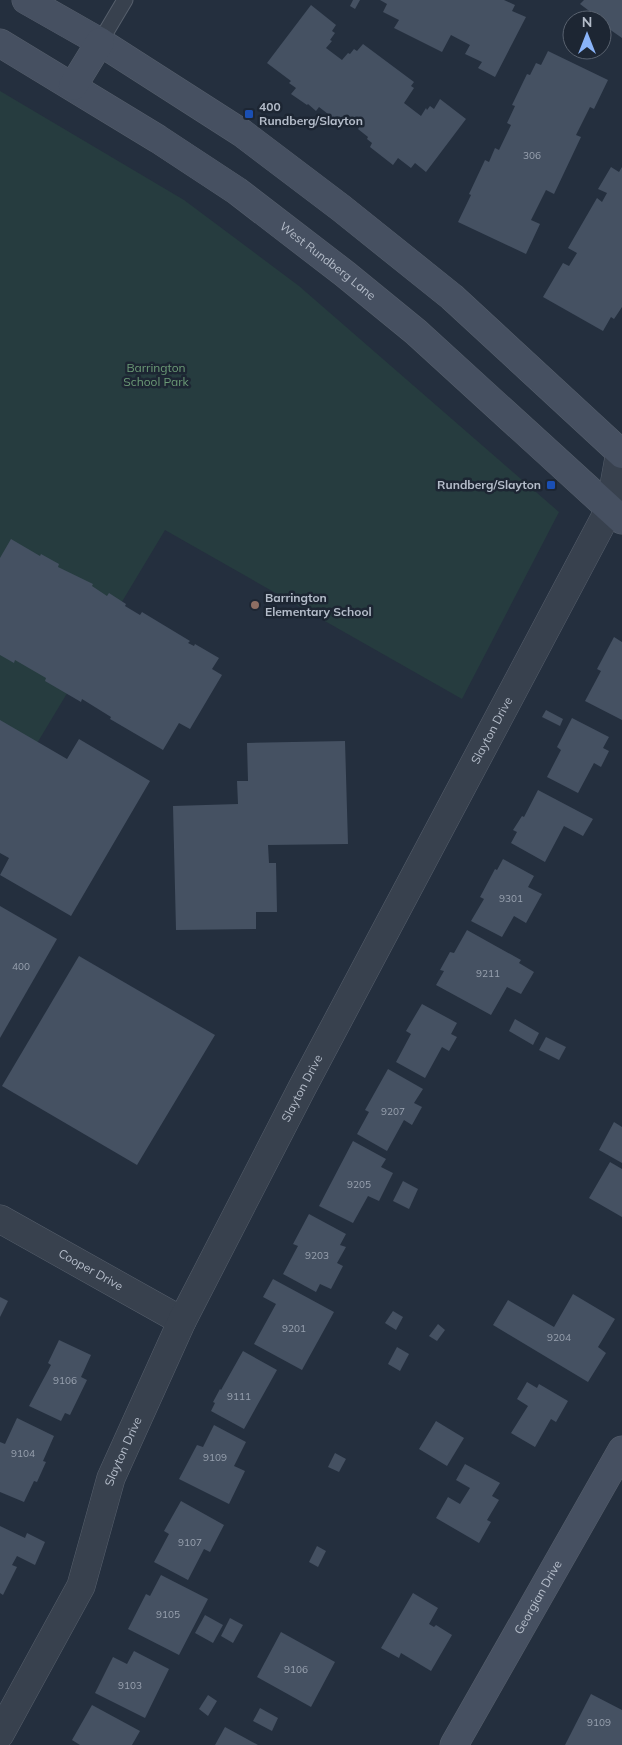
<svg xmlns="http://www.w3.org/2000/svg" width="622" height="1745" font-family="Mulish,sans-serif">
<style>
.green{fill:#263c3f}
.building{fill:#455162}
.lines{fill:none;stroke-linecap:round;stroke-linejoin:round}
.lane-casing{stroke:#565f6c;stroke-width:17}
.street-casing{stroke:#565f6c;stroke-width:29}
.secondary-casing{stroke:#565f6c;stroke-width:29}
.lane{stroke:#38414e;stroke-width:15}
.street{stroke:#38414e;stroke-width:28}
.secondary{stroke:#465061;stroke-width:28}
.transit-dot{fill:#1a4fb4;stroke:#1d2633;stroke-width:2}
.education-dot{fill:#8d6e63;stroke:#1d2633;stroke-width:2}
.labels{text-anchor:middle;stroke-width:5;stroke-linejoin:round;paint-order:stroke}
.number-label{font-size:10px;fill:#98a1af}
.poi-label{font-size:12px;font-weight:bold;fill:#b4bcc9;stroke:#1d2633;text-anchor:start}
.street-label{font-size:12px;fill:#b4bcc9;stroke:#1d2633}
.park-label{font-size:12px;fill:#6b9a76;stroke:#1d2633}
</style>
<rect width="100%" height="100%" fill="#242f3e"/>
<polygon class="green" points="0,91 184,200 299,286 559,512 462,699 165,530 0,805"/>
<g class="building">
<polygon points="353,0 360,0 355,9 350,6"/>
<polygon points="380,0 504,0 515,5 512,11 526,17 495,77 478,68 482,62 465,54 470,45 451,35 442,52 394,28 399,20 383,12 387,4"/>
<polygon points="584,0 622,0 622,38 602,24 602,20 597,20 590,15 592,13 580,4"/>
<polygon points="311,5 336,25 332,31 335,33 330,40 332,41 326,48 342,60 348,53 350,54 354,49 357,51 363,44 414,82 411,86 414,88 404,103 421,116 426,108 427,110 430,106 434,109 440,99 466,119 426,172 415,163 411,168 398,158 393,165 370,147 372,143 367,139 368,137 358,129 361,125 348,115 341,124 319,107 316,111 308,104 307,105 291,94 296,88 289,83 291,81 267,63"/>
<polygon points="548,51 608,80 594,109 590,107 576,135 581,137 554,194 546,190 531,220 540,224 526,254 458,222 471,195 469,194 485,160 489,162 495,148 499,150 511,125 507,123 515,106 512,105 527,74 530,75 536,63 541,65"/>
<polygon points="611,167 619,172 622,167 622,307 614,319 611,317 603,331 543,297 563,263 569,266 577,253 568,248 597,198 602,202 607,193 598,189"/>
<polygon points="11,539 40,556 41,554 59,564 58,567 93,584 92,586 107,596 109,593 126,604 125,606 140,615 142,612 190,641 188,643 194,646 195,644 219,658 212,669 222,675 190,729 179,723 163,750 110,719 111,717 82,699 81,702 45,681 46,678 15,660 14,663 0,655 0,558"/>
<polygon points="614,637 622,642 622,720 585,701 601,671 597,669"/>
<polygon points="546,710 563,719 560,726 542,717"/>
<polygon points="572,718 609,737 603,748 609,751 601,767 594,763 578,793 547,777 561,750 557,747"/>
<polygon points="0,720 67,759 79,739 150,781 71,916 0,875 9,858 0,853"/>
<polygon points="345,741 348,844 268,845 269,863 276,863 277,912 256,912 256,929 176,930 173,806 238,804 237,781 248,781 247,743"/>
<polygon points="538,790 593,819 583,836 564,826 545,862 511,843 517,832 513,830 522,816 524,817"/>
<polygon points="503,859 534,876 528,887 542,894 526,923 514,916 502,937 471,921 484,899 480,897 495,869 497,870"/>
<polygon points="0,906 57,939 0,1038"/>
<polygon points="467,930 521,960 519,963 534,972 521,994 507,987 491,1015 436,985 444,971 440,970 450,952 454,953"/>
<polygon points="79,956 215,1035 137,1165 2,1086"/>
<polygon points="422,1004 457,1023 451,1034 457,1037 449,1051 442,1047 425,1078 396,1062 411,1034 406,1031"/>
<polygon points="515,1019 539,1033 533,1045 509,1031"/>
<polygon points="546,1037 566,1047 559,1060 539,1050"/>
<polygon points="388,1069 423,1089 414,1103 422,1107 412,1125 404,1120 387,1151 357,1134 369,1112 365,1110"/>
<polygon points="614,1122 622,1127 622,1163 599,1150"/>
<polygon points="353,1141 386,1159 381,1167 393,1173 379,1201 368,1196 353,1223 319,1206"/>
<polygon points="610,1162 622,1169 622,1217 589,1198"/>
<polygon points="403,1181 418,1189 409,1209 393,1201"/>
<polygon points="309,1214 346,1234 340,1245 346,1247 337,1263 343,1266 331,1289 320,1284 316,1292 283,1274 298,1246 293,1244"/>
<polygon points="273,1279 334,1312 302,1370 254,1344 276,1304 263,1297"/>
<polygon points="573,1294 615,1319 598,1347 606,1353 588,1382 493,1325 508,1300 554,1327"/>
<polygon points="0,1297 8,1301 0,1317"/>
<polygon points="393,1311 403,1317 396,1330 385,1323"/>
<polygon points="438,1324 445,1330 437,1341 429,1336"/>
<polygon points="59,1340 91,1355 81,1377 87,1380 70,1415 65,1413 61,1421 29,1406 51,1365 48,1363"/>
<polygon points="397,1347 409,1354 400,1371 388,1364"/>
<polygon points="243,1351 277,1370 244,1429 211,1411 215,1403 213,1402 220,1389 221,1390"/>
<polygon points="527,1382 537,1388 539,1384 568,1401 556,1422 551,1419 535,1447 511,1433 528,1406 517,1399"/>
<polygon points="17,1418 54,1436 43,1461 46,1462 37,1482 34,1481 24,1502 0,1492 0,1442 5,1444"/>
<polygon points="436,1421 464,1438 447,1466 419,1449"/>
<polygon points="214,1425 246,1442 234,1466 245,1471 229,1504 179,1479 197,1445 203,1447"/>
<polygon points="335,1453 346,1459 339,1472 328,1467"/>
<polygon points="465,1464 500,1483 492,1496 499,1500 487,1520 491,1522 479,1543 436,1518 448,1497 460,1504 470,1488 456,1480"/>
<polygon points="181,1501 224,1525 210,1552 204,1549 188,1580 154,1562 169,1534 164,1531"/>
<polygon points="0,1526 25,1538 27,1533 45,1542 35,1565 17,1556 12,1565 17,1567 3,1595 0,1593"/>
<polygon points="317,1546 326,1551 318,1567 309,1562"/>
<polygon points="161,1575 208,1599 179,1655 128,1629 146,1594 150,1596"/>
<polygon points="413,1593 438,1608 429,1624 434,1627 436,1625 452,1635 431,1671 401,1653 399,1658 381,1648"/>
<polygon points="205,1615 223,1625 213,1643 195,1633"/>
<polygon points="230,1618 243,1625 233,1643 221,1636"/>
<polygon points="281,1632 335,1662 311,1707 257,1677"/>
<polygon points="134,1651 169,1669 145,1718 95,1693 113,1657 127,1664"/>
<polygon points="591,1694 622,1710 622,1745 565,1745"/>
<polygon points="208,1695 217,1701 208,1716 199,1709"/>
<polygon points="92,1705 140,1731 132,1745 80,1745 72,1740"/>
<polygon points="260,1708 278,1718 272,1731 253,1721"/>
<polygon points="225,1727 258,1745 215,1745"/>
</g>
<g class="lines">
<defs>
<polyline id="lane" points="100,42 125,0"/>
<g id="street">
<path id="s1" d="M0,1219L182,1321"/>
<path id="s2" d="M0,1734L81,1586L111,1478L182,1321L302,1088L610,508L620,452"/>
</g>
<g id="secondary">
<polyline points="26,0 100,42 242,133 341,208 452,297 622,454"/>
<path id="s3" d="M0,43L158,139L237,191L345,274L416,332L622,520"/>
<polyline points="73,86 100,42"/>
<path id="s4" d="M454,1745L622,1450"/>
</g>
</defs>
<use href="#lane" class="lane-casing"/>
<use href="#street" class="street-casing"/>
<use href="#secondary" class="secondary-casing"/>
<use href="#lane" class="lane"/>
<use href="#street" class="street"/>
<use href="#secondary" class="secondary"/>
</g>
<g class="transit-dot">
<rect x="244" y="109" width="10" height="10" rx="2.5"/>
<rect x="546" y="480" width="10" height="10" rx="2.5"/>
</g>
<circle class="education-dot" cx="255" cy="605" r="5"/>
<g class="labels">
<g class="number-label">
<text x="532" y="159">306</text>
<text x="511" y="902">9301</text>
<text x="21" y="970">400</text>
<text x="488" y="977">9211</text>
<text x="393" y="1115">9207</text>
<text x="359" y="1188">9205</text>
<text x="317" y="1259">9203</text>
<text x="294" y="1332">9201</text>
<text x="559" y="1341">9204</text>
<text x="65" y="1384">9106</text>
<text x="239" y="1400">9111</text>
<text x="23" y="1457">9104</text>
<text x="215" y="1461">9109</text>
<text x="190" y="1546">9107</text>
<text x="168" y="1618">9105</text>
<text x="296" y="1673">9106</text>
<text x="130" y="1689">9103</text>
<text x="599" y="1726">9109</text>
</g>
<g class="poi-label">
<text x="259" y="111">400<tspan x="259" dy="14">Rundberg/Slayton</tspan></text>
<text x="541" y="489" text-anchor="end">Rundberg/Slayton</text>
<text x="265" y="602">Barrington<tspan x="265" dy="14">Elementary School</tspan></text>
</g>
<g class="street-label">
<text dy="4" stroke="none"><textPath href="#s3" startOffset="394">West Rundberg Lane</textPath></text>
<text dy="4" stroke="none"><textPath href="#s2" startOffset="1120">Slayton Drive</textPath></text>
<text dy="4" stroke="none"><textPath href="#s2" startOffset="715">Slayton Drive</textPath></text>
<text dy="4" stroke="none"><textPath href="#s1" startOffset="104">Cooper Drive</textPath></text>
<text dy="4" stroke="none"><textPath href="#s2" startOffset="310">Slayton Drive</textPath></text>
<text dy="4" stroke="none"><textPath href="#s4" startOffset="170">Georgian Drive</textPath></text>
</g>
<g class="park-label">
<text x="156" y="372">Barrington<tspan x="156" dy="14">School Park</tspan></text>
</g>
</g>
<g transform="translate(587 35)"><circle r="24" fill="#1d2633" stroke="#59626f"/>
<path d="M0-4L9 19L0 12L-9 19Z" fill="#8ab4f8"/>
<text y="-8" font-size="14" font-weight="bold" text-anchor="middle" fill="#b4bcc9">N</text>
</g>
</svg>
